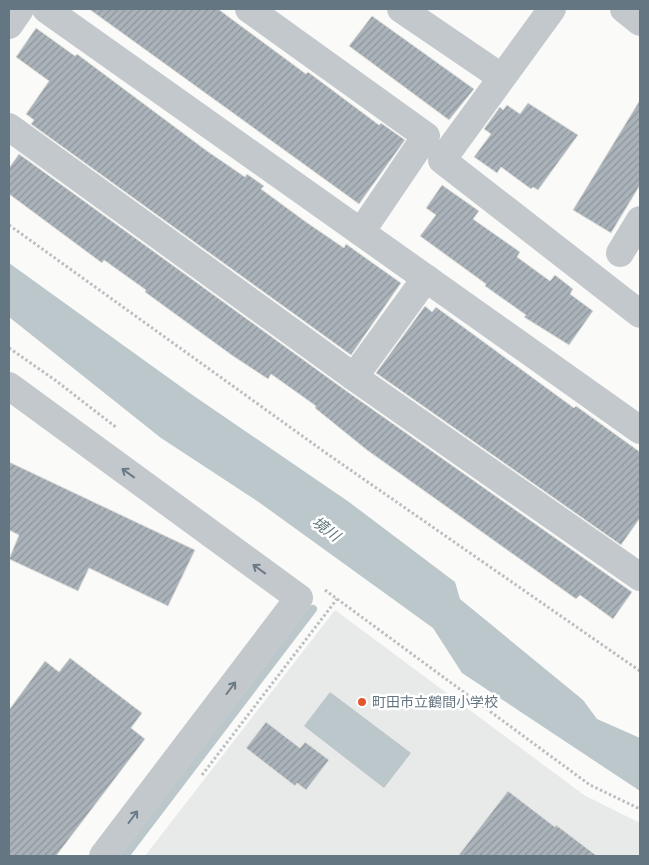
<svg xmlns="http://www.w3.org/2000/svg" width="649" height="865" font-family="'Golos Text','Noto Sans JP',sans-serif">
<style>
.built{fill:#e8e9e9}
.water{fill:#bbc7cb}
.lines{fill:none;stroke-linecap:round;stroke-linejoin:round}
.stream{stroke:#bbc7cb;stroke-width:8}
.building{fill:url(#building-hatch);stroke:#dcdcda}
.path{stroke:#bbbfc2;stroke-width:3;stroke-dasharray:2.5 2.5;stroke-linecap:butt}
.street{stroke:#c3c8cc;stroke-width:28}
.oneway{stroke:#6a7a87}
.poi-dot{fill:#e4572e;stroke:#fff;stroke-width:2}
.labels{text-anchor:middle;stroke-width:5;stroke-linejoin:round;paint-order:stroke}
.poi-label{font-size:14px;fill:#657683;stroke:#fff;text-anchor:start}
.water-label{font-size:15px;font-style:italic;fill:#60757c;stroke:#fff}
</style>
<defs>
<pattern id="building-hatch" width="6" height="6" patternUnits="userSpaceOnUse" patternTransform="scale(1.25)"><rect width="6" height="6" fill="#aab3b9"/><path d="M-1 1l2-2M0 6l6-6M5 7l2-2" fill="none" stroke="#8e969c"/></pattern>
</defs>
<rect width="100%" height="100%" fill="#fafaf8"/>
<polygon class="built" points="335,610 584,795 640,823 640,856 145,856"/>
<g class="water">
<polygon points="9,263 191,394 349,502 455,582 460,599 583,700 597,719 640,738 640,791 462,673 433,628 260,503 161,438 9,317"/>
<polygon points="330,692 411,753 384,788 304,726"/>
</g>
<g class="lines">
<polyline class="stream" points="125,856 313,609"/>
</g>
<g class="building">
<polygon points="89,9 218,9 306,74 308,72 379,125 381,123 405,140 359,204"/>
<polygon points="372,16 474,89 449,120 349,46"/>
<polygon points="36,28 75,56 77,54 207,151 245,177 247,174 264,186 261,189 306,222 344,248 346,244 401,283 351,355 31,124 34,120 26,114 49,81 16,57"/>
<polygon points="640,100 640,185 611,233 573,210"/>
<polygon points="528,103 578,135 538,190 533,187 531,189 501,167 497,173 474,157 491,134 484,129 500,107 503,110 507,105 520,114"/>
<polygon points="19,154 345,390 632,592 613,619 580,595 576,599 367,450 315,408 316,406 271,374 268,379 233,356 145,292 146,290 104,260 102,263 9,194 9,168"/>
<polygon points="442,185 479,211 473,219 520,252 517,257 550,281 555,275 573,289 570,294 593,311 569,345 524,317 526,315 485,286 486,284 420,236 436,215 426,208"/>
<polygon points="425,306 432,312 436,307 574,408 576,406 640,452 640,518 621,545 376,373"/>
<polygon points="9,462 195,550 168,606 89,568 78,591 9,559 19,535 9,530"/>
<polygon points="70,658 142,713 131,728 145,739 56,856 9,856 9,710 45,661 59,672"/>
<polygon points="266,722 300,748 305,742 329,760 306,790 297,783 295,786 246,748"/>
<polygon points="508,791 555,827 556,825 597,856 458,856"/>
</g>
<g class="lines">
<g class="path">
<polyline points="9,225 326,453 640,671"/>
<polyline points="9,348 55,380 117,428"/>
<polyline points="325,590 590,785 640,809"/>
<polyline points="202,775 337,599"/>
</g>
<g class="street">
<polyline points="46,9 640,430"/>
<polyline points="249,9 426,136 361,232"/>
<polyline points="401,9 501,77"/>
<polyline points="552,9 442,160 640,314"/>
<polyline points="624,9 640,22"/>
<polyline points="9,25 20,9"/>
<polyline points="9,127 354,377 640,577"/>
<polyline points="620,253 640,220"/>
<polyline points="354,377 426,278"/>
<polyline points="9,386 299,598 103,856"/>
</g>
</g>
<defs><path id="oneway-shaft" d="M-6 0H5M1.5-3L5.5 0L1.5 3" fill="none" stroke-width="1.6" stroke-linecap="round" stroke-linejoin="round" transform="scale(1.25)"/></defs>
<g class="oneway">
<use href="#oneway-shaft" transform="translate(128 473) rotate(-144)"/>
<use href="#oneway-shaft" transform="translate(259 569) rotate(-144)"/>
<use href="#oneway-shaft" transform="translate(231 688) rotate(-53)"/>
<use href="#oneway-shaft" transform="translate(133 817) rotate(-53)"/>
</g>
<circle class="poi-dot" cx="362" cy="702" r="5"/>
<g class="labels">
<g class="poi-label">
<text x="372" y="707">町田市立鶴間小学校</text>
</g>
<g class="water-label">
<text transform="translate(326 529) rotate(37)" y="5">境川</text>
</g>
</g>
<rect width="649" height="865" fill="none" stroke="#657683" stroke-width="20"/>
</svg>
